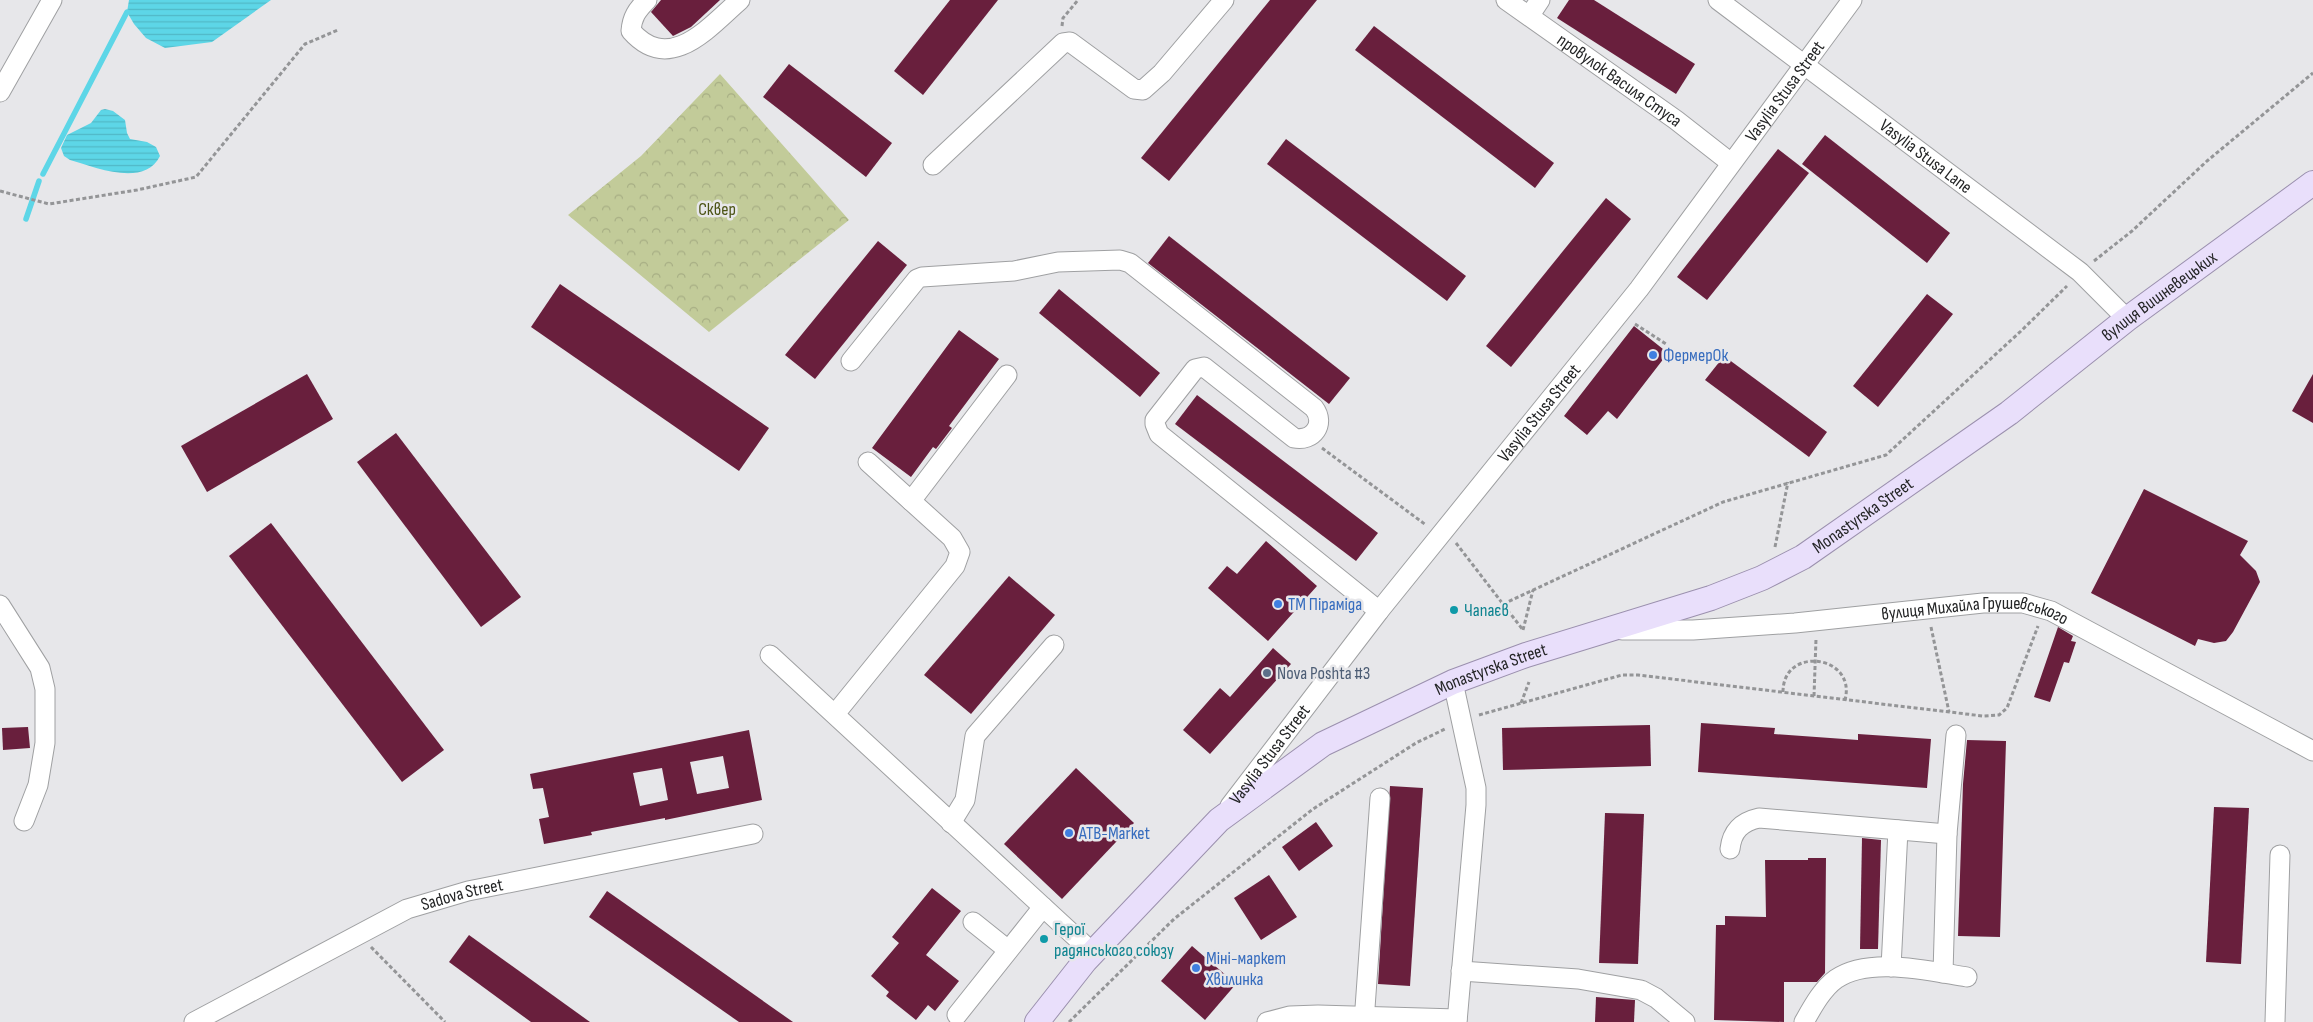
<svg xmlns="http://www.w3.org/2000/svg" width="2313" height="1022" font-family="'Sofia Sans Condensed',sans-serif">
<style>
.park{fill:url(#park-crowns)}
.water{fill:url(#water-rules)}
.lines{fill:none;stroke-linecap:round;stroke-linejoin:round}
.stream{stroke:#5dd6e7;stroke-width:5.5}
.building{fill:#691f3d;fill-rule:evenodd}
.minor-casing{stroke:#9fa0a2;stroke-width:21}
.major-casing{stroke:#9b90ae;stroke-width:26}
.path{stroke:#949597;stroke-width:3;stroke-dasharray:4 2.5;stroke-linecap:butt}
.minor{stroke:#fff;stroke-width:19}
.major{stroke:#e9dffb;stroke-width:24}
.shop-dot{fill:#3f7fe0;stroke:#e7e7ea;stroke-width:2}
.culture-dot{fill:#0f9aa8;stroke:#e7e7ea;stroke-width:2}
.service-dot{fill:#5c6f8a;stroke:#e7e7ea;stroke-width:2}
.labels{text-anchor:middle;stroke-width:5;stroke-linejoin:round;paint-order:stroke}
.street-label{font-size:18px;fill:#242526;stroke:#e7e7ea}
.park-label{font-size:18px;fill:#4c5416;stroke:#e7e7ea}
.shop-label{font-size:18px;fill:#366cbe;stroke:#e7e7ea;text-anchor:start}
.culture-label{font-size:18px;fill:#0d838f;stroke:#e7e7ea;text-anchor:start}
.service-label{font-size:18px;fill:#4e5e75;stroke:#e7e7ea;text-anchor:start}
</style>
<defs>
<pattern id="park-crowns" width="20" height="18" patternUnits="userSpaceOnUse" patternTransform="scale(1.25)"><rect width="20" height="18" fill="#c2cb99"/><path d="M2 6a3 3 0 1 1 6 0M12 15a3 3 0 1 1 6 0" fill="none" stroke="#a7ae84"/></pattern>
<pattern id="water-rules" width="6" height="5" patternUnits="userSpaceOnUse" patternTransform="scale(1.25)"><rect width="6" height="5" fill="#5dd6e7"/><path d="M0 2.5h6" fill="none" stroke="#51b8c6"/></pattern>
</defs>
<rect width="100%" height="100%" fill="#e7e7ea"/>
<polygon class="park" points="720,74 849,220 709,332 568,215 641,156"/>
<g class="water">
<polygon points="129,0 271,0 212,42 165,48 146,38 134,24 127,12"/>
<path d="M105,109L113,111L125,120L127,133L130,139L147,142L156,147L160,156C144,188 95,167 70,160L64,156L61,148L67,135L91,123L101,110Z"/>
</g>
<g class="lines">
<g class="stream">
<polyline points="43,174 127,12"/>
<polyline points="26,219 39,181"/>
</g>
</g>
<g class="building">
<polygon points="661,0 720,0 691,27 673,36 651,12"/>
<polygon points="950,0 998,0 923,95 894,71"/>
<polygon points="1270,0 1317,0 1169,181 1141,158"/>
<polygon points="1569,0 1594,0 1695,64 1676,94 1557,18"/>
<polygon points="1374,26 1554,163 1535,188 1355,50"/>
<polygon points="789,64 892,143 866,177 763,97"/>
<polygon points="1825,135 1950,233 1927,263 1802,164"/>
<polygon points="1286,139 1466,276 1447,301 1267,164"/>
<polygon points="1778,149 1809,173 1707,300 1677,277"/>
<polygon points="1606,198 1631,219 1511,367 1486,346"/>
<polygon points="1169,236 1350,378 1329,404 1148,263"/>
<polygon points="878,241 907,265 815,379 785,355"/>
<polygon points="560,284 769,428 739,471 531,327"/>
<polygon points="1059,289 1160,373 1140,397 1039,313"/>
<polygon points="1927,294 1953,314 1878,407 1853,386"/>
<polygon points="1634,326 1668,353 1617,419 1608,411 1587,435 1564,416"/>
<polygon points="959,330 999,359 949,426 952,428 936,449 933,447 911,477 872,448"/>
<polygon points="1724,356 1827,432 1809,457 1705,380"/>
<polygon points="307,374 333,419 207,492 181,446"/>
<polygon points="2313,374 2313,423 2292,411"/>
<polygon points="1197,395 1378,533 1356,561 1175,424"/>
<polygon points="396,433 521,597 481,627 357,462"/>
<polygon points="2144,489 2248,541 2240,555 2256,571 2260,582 2233,632 2226,641 2214,643 2198,639 2195,646 2091,593"/>
<polygon points="271,523 444,750 402,782 229,556"/>
<polygon points="1266,541 1317,586 1268,641 1208,588 1227,566 1237,574"/>
<polygon points="1009,576 1055,615 971,714 924,675"/>
<polygon points="2058,627 2073,636 2071,641 2076,642 2069,663 2064,662 2050,702 2034,697"/>
<polygon points="1273,648 1291,664 1210,754 1183,730 1220,688 1230,697"/>
<polygon points="1701,723 1775,728 1774,734 1858,740 1858,734 1931,739 1927,788 1698,772"/>
<polygon points="1650,725 1651,766 1503,770 1502,728"/>
<polygon points="28,727 30,748 3,750 2,728"/>
<path d="M749,730L762,800L665,820V818L591,832L592,835L544,844L539,819L549,817L543,788L533,789L530,774ZM723,756L729,788L697,794L690,762ZM662,768L668,800L640,806L633,773Z"/>
<polygon points="1967,740 2006,741 2000,937 1958,936 1963,784"/>
<polygon points="1076,768 1134,823 1062,899 1004,844"/>
<polygon points="1390,786 1423,788 1410,986 1378,984"/>
<polygon points="2214,807 2249,808 2241,964 2206,962"/>
<polygon points="1605,813 1644,814 1638,964 1599,963"/>
<polygon points="1316,822 1333,846 1299,871 1282,847"/>
<polygon points="1862,838 1881,840 1878,949 1860,949"/>
<polygon points="1808,858 1826,858 1825,973 1817,982 1784,982 1784,1022 1714,1020 1716,925 1725,925 1725,916 1766,917 1765,860 1808,860"/>
<polygon points="1269,875 1297,917 1261,940 1234,898"/>
<polygon points="932,888 961,911 926,955 959,981 935,1011 928,1005 916,1020 886,996 889,992 871,976 899,943 892,937"/>
<polygon points="607,891 793,1022 739,1022 589,917"/>
<polygon points="469,935 590,1022 531,1022 449,962"/>
<polygon points="1192,946 1236,984 1205,1020 1161,981"/>
<polygon points="1596,997 1635,1000 1634,1022 1595,1022"/>
</g>
<g class="lines">
<defs>
<g id="minor">
<path d="M647,0C637,10 632,17 631,31C670,75 709,27 740,0"/>
<path id="s1" d="M1506,0L1676,120L1731,163"/>
<path id="s2" d="M1718,0L2080,272L2127,319"/>
<polyline points="1530,15 1540,0"/>
<polyline points="0,92 52,0"/>
<polyline points="933,165 1063,43 1070,42 1134,89 1143,90 1162,73 1224,0"/>
<path d="M851,361L917,279L922,277L1014,271L1058,262L1120,260L1130,263L1314,408C1326,424 1313,442 1294,438L1204,367L1195,369L1155,420V424L1159,434L1379,611"/>
<polyline points="911,501 1007,375"/>
<polyline points="0,605 40,668 45,689 45,743 38,785 24,821"/>
<path id="s3" d="M1622,630H1693L1795,623L1983,603H2023L2051,611L2313,751"/>
<polyline points="770,655 1093,953"/>
<polyline points="1453,682 1476,788 1476,805 1457,1022"/>
<polyline points="835,714 955,566 960,552 952,538 868,462"/>
<path id="s4" d="M1230,806L1379,611L1639,289L1852,0"/>
<polyline points="951,823 965,800 975,736 1054,645"/>
<path d="M1730,849C1732,831 1741,822 1759,818L1947,834"/>
<polyline points="973,922 1008,950"/>
<polyline points="1891,967 1898,830"/>
<polyline points="1461,971 1578,979 1641,990 1656,998 1685,1022"/>
<polyline points="1943,973 1947,834 1956,735"/>
<polyline points="957,1015 1043,907"/>
<path id="s5" d="M194,1022L407,909L468,891L753,834"/>
<polyline points="1267,1022 1290,1016 1318,1015 1457,1019"/>
<polyline points="1364,1022 1380,798"/>
<path d="M1804,1022C1812,1008 1822,989 1836,979C1869,956 1929,971 1967,977"/>
<polyline points="2275,1022 2280,855"/>
</g>
<g id="major">
<path id="s6" d="M1037,1022L1085,961L1219,820L1323,744L1453,682L1526,655L1711,598L1762,578L1803,557L2009,413L2127,319L2313,183"/>
</g>
</defs>
<use href="#minor" class="minor-casing"/>
<use href="#major" class="major-casing"/>
<g class="path">
<polyline points="1062,26 1063,18 1078,0"/>
<polyline points="0,191 49,204 137,190 196,177 305,44 338,30"/>
<polyline points="2094,261 2132,231 2207,161 2313,73"/>
<polyline points="1635,324 1666,344"/>
<polyline points="1322,448 1426,525"/>
<polyline points="1456,543 1523,630"/>
<polyline points="1775,547 1788,482"/>
<polyline points="1503,604 1723,502 1886,455 2021,331 2067,286"/>
<polyline points="1931,627 1949,712"/>
<polyline points="1523,630 1533,590"/>
<path d="M1783,692C1783,645 1857,655 1845,700"/>
<polyline points="1814,696 1816,639"/>
<polyline points="1521,703 1529,682"/>
<polyline points="1479,715 1622,675 1638,675 1983,716 1999,715 2007,708 2038,626"/>
<polyline points="371,947 445,1022"/>
<polyline points="1069,1022 1174,919 1313,809 1416,743 1445,729"/>
</g>
<use href="#minor" class="minor"/>
<use href="#major" class="major"/>
</g>
<g class="shop-dot">
<circle cx="1653" cy="355" r="5"/>
<circle cx="1278" cy="604" r="5"/>
<circle cx="1069" cy="833" r="5"/>
<circle cx="1196" cy="968" r="5"/>
</g>
<g class="culture-dot">
<circle cx="1454" cy="610" r="5"/>
<circle cx="1044" cy="939" r="5"/>
</g>
<circle class="service-dot" cx="1267" cy="673" r="5"/>
<g class="labels">
<g class="street-label">
<text dy="6" stroke="none"><textPath href="#s1" startOffset="139">провулок Василя Стуса</textPath></text>
<text dy="6" stroke="none"><textPath href="#s4" startOffset="905">Vasylia Stusa Street</textPath></text>
<text dy="6" stroke="none"><textPath href="#s2" startOffset="260">Vasylia Stusa Lane</textPath></text>
<text dy="6" stroke="none"><textPath href="#s6" startOffset="1359">вулиця Вишневецьких</textPath></text>
<text dy="6" stroke="none"><textPath href="#s4" startOffset="500">Vasylia Stusa Street</textPath></text>
<text dy="6" stroke="none"><textPath href="#s6" startOffset="990">Monastyrska Street</textPath></text>
<text dy="6" stroke="none"><textPath href="#s3" startOffset="355">вулиця Михайла Грушевського</textPath></text>
<text dy="6" stroke="none"><textPath href="#s6" startOffset="585">Monastyrska Street</textPath></text>
<text dy="6" stroke="none"><textPath href="#s4" startOffset="65">Vasylia Stusa Street</textPath></text>
<text dy="6" stroke="none"><textPath href="#s5" startOffset="298">Sadova Street</textPath></text>
</g>
<g class="park-label">
<text x="717" y="215">Сквер</text>
</g>
<g class="shop-label">
<text x="1663" y="361">ФермерОк</text>
<text x="1288" y="610">ТМ Піраміда</text>
<text x="1079" y="839">ATB-Market</text>
<text x="1206" y="964">Міні-маркет<tspan x="1206" dy="21">Хвилинка</tspan></text>
</g>
<g class="culture-label">
<text x="1464" y="616">Чапаєв</text>
<text x="1054" y="935">Герої<tspan x="1054" dy="21">радянського союзу</tspan></text>
</g>
<g class="service-label">
<text x="1277" y="679">Nova Poshta #3</text>
</g>
</g>
</svg>
